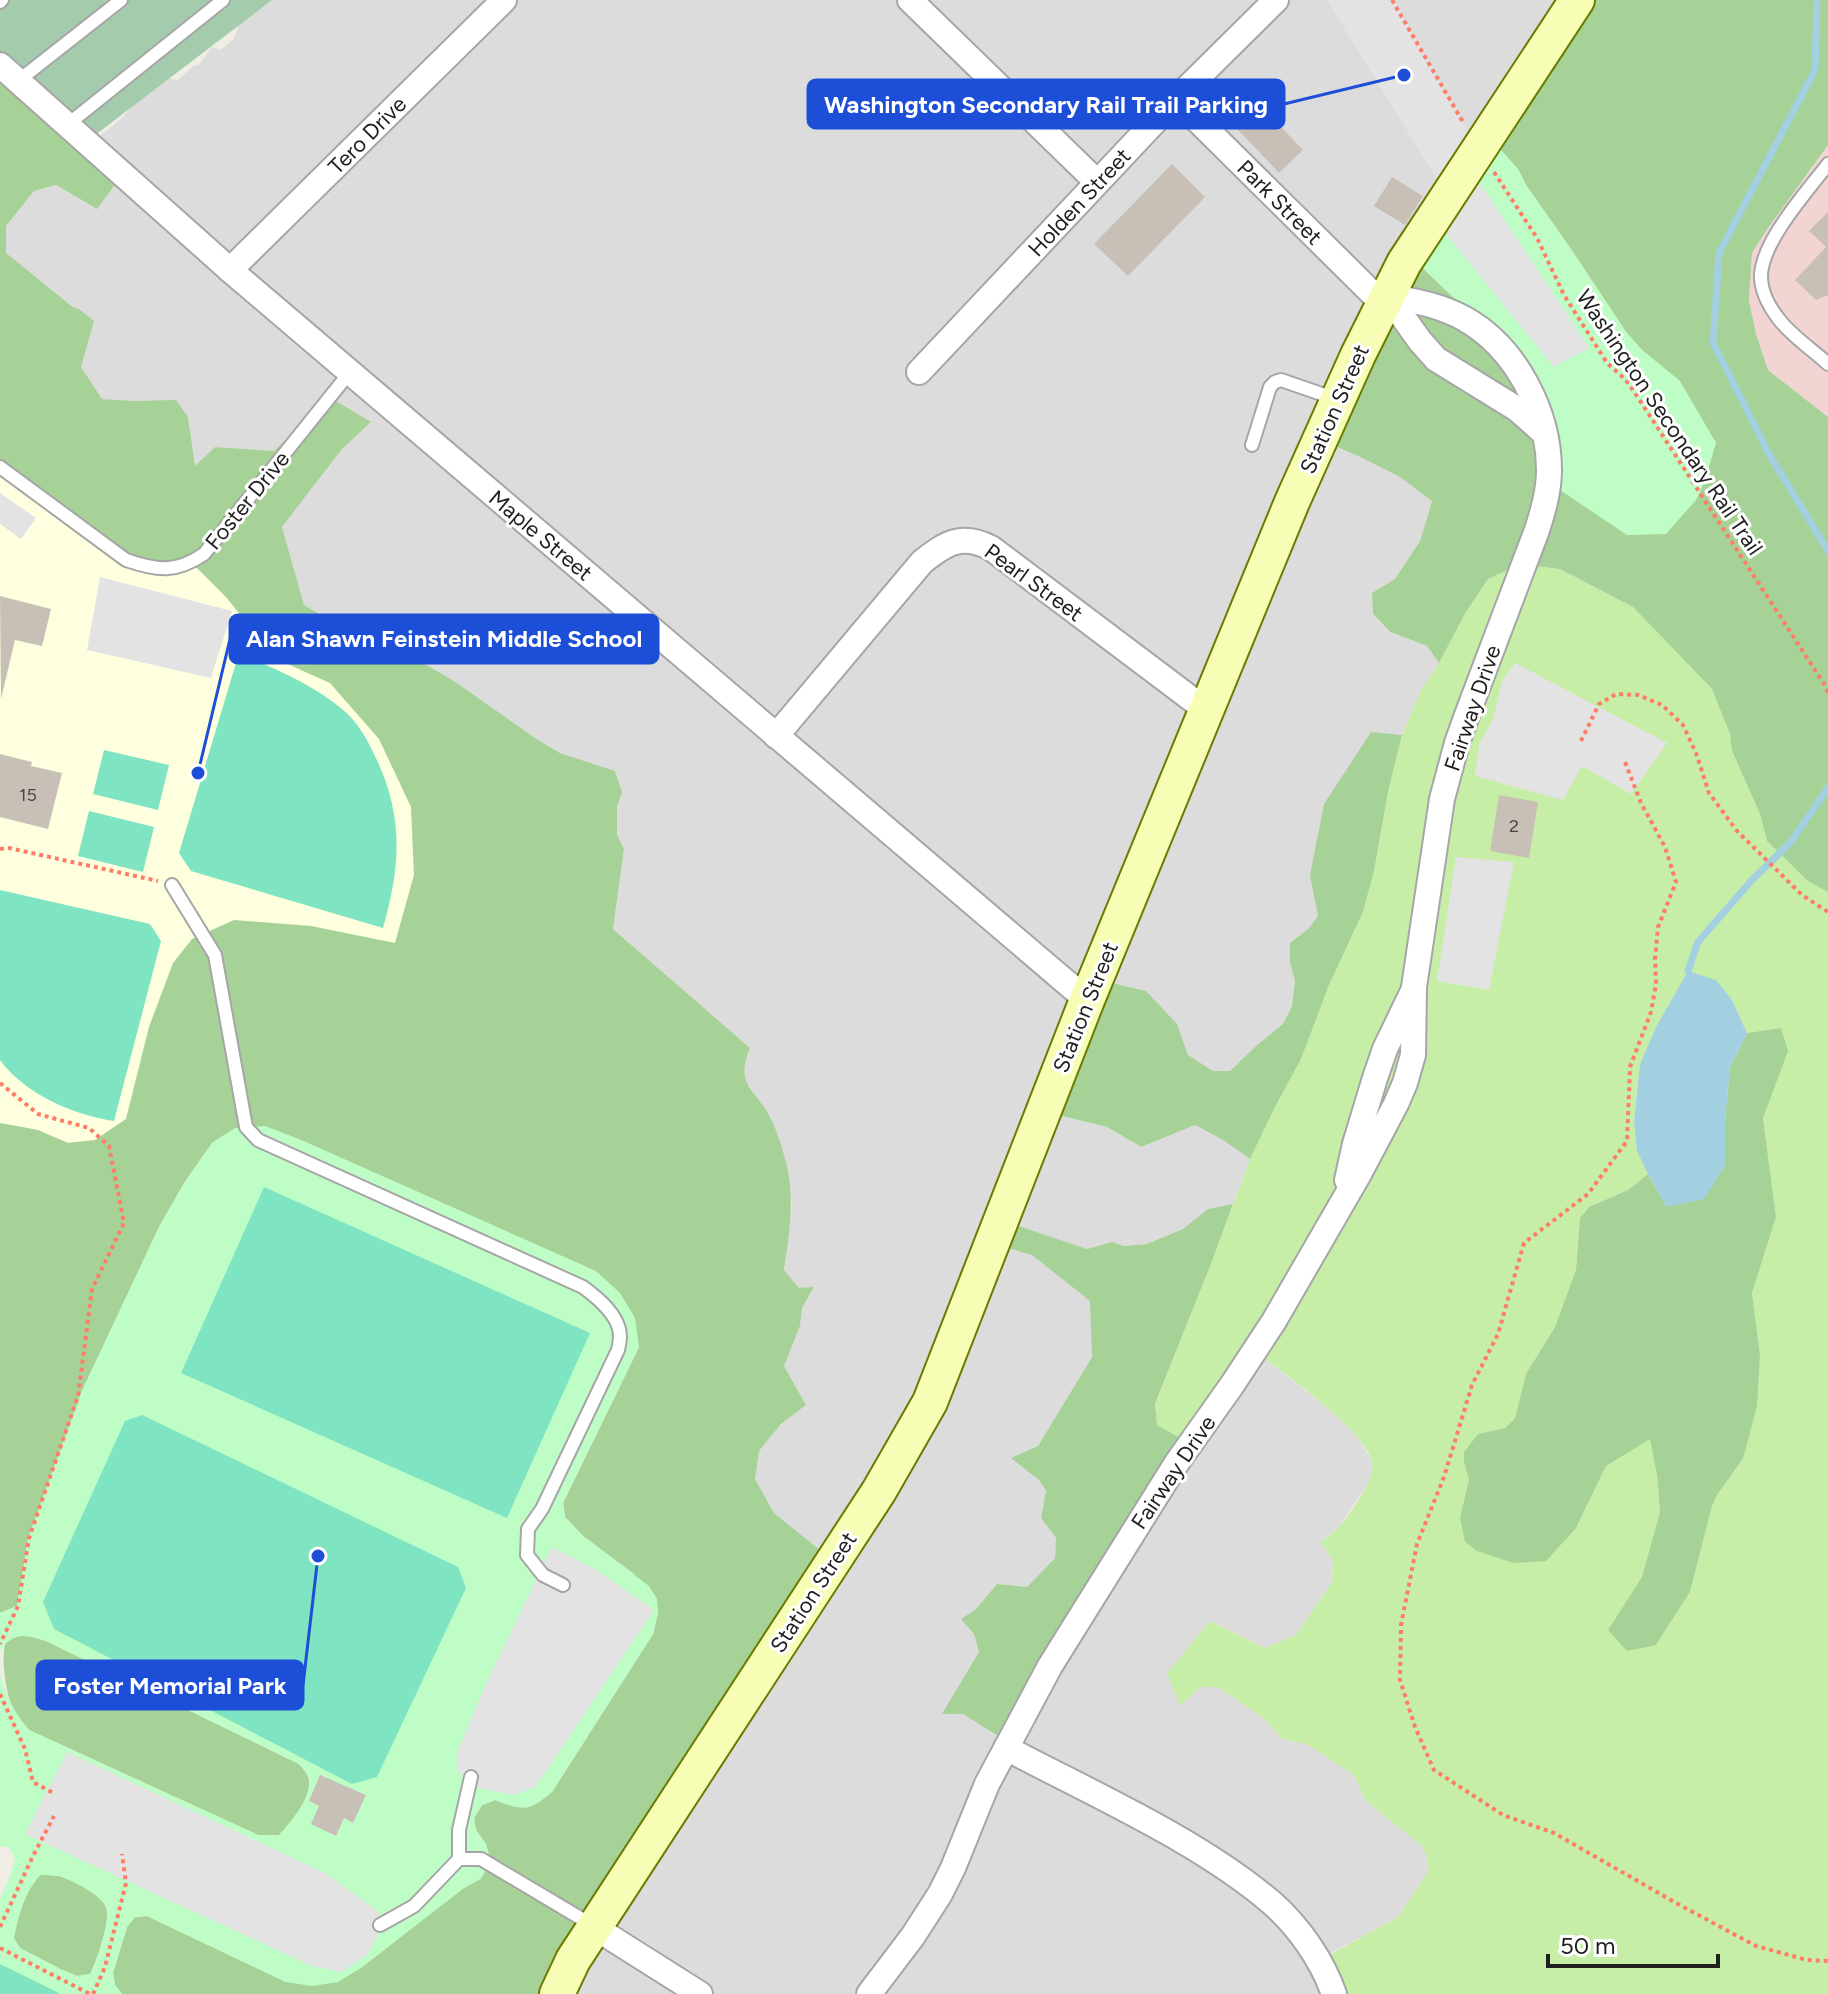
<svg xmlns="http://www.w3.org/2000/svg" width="1828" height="1994" font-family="Figtree,sans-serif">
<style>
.residential{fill:#dddcdc}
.commercial{fill:#f2d5d3}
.education{fill:#feffdf}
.grass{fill:#c7eea7;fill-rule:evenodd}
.forest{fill:#a6d297}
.cemetery{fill:#a4cbac}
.park{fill:#bffdc7;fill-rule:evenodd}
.pitch{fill:#7ee4c1}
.parking{fill:#e3e3e3}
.water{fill:#a2d0e1}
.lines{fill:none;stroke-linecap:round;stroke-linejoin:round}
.stream{stroke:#a2d0e1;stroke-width:7}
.building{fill:#c8c0b7}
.lane-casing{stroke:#a6a6a6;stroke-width:16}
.street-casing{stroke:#a6a6a6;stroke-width:28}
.secondary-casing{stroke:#697c00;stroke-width:38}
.path{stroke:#ff7d67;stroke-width:4;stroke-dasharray:4 4;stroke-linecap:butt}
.lane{stroke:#fff;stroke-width:12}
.street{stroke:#fff;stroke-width:24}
.secondary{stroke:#f7fdb5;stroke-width:34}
.labels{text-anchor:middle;stroke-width:6;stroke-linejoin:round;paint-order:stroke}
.number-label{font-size:18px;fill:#494745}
.street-label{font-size:22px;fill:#1f1f1f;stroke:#fff}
.leader{fill:none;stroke:#1d4ed8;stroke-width:3}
.callout-dot{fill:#1d4ed8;stroke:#fff;stroke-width:3}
.callout{fill:#1d4ed8;stroke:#1d4ed8;stroke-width:3}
.callout-label{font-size:24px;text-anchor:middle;font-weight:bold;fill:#fff}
</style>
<rect width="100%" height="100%" fill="#f0ede5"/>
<polygon class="residential" points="262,0 1572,0 1319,439 1360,457 1400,477 1432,501 1420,541 1395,579 1372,593 1373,614 1389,632 1427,646 1439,663 1421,690 1402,735 1371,733 1316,900 1318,916 1308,929 1290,943 1290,963 1295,981 1292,1006 1284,1024 1256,1046 1230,1071 1213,1071 1187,1055 1177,1024 1046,1112 1107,1127 1140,1147 1195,1125 1223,1140 1250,1159 1233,1204 1209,1209 1183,1229 1147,1244 1124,1246 1112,1242 1087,1249 1004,1221 990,1243 1032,1255 1091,1301 1092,1357 1038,1446 1039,1480 1046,1491 1041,1518 1056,1538 1055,1558 1027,1587 997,1584 976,1609 962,1619 974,1634 979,1652 943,1714 963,1714 1006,1741 1255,1351 1329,1409 1358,1437 1373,1463 1370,1481 1338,1528 1320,1542 1333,1560 1332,1582 1296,1635 1266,1648 1210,1621 1180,1706 1200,1687 1218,1687 1265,1719 1281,1738 1308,1745 1354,1775 1365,1800 1423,1847 1426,1854 1429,1870 1398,1917 1322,1958 1332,1994 557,1994 831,1559 774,1513 755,1479 759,1451 781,1424 806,1405 784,1366 800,1326 802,1308 814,1288 799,1288 784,1270 792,1206 787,1167 771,1119 744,1080 744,1064 750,1048 613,929 624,849 617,835 617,807 622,792 615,771 560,753 538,740 454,681 416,659 344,629 304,606 282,527 342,449 371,422 310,416 274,451 215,447 194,467 188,417 135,401 102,399 81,368 79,309 74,307 5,253 6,226 34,191 56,185 96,209 94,141 124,116 153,80 164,78 178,80 193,66 199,65 212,47 220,50 234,39 241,17"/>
<polygon class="commercial" points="1828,145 1828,417 1768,370 1756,334 1749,301 1752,253 1768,228"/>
<polygon class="education" points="0,463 189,561 226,597 243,618 244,644 330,683 379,739 411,807 414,875 395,943 311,926 173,963 149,1027 126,1119 95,1140 68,1143 38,1130 0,1123"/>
<path class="grass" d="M1521,564L1560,569L1633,607L1712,689L1730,734L1732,751L1760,814L1767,841L1808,881L1828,892V1994H1332L1322,1959L1398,1917L1429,1870L1426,1854L1423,1847L1365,1800L1354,1775L1308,1745L1281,1738L1265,1719L1218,1687H1200L1180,1706L1167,1673L1210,1621L1265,1648L1296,1635L1332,1582L1333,1560L1320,1542C1326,1537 1334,1533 1339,1527C1350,1514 1376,1478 1372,1462C1365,1430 1283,1373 1256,1352L1189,1443L1157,1425L1155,1405L1211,1264L1250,1159L1276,1105L1301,1059L1329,985L1363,912L1374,871L1388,792L1402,735L1421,690L1439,663L1466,612L1488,579ZM1688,971L1732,1000L1747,1033L1781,1028L1787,1050L1763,1118L1776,1217L1752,1293L1760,1355L1743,1460L1717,1495L1712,1506L1690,1592L1656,1645L1608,1630L1642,1578L1660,1512L1657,1475L1651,1438L1606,1466L1576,1528L1460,1517L1469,1480L1478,1434L1505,1428L1515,1418L1526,1374L1555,1327L1576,1268L1580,1218L1589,1207L1628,1190L1648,1174L1637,1150L1634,1121L1640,1064L1657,1025Z"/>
<g class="forest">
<polygon points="1576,0 1828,0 1828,145 1768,228 1752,253 1749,301 1756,334 1768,370 1828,417 1828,892 1808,881 1767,841 1760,814 1732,751 1730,734 1712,689 1633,607 1560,569 1521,564 1488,579 1466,612 1439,663 1427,646 1390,632 1373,614 1372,593 1395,579 1420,541 1432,501 1400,477 1360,457 1319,439 1410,256 1517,358 1696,500 1704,482 1716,442 1641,349 1626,332 1575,255 1526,185 1518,169 1499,148"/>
<path d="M0,61L125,171L97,209L56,185L34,191L6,226V253L73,307L79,309L94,321L81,367L102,399L135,401L176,400L188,417L195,466L215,447L274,451L329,397L371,422L342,449L282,527L304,605L344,629L416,659L454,681L538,740L560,753L615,771L622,792L617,807V835L624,849L613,929L750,1048C734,1087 756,1088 771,1119C778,1133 783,1151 787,1166C795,1201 789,1235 784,1270L799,1288L814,1287L802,1308L800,1326L784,1366L806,1405L781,1424L759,1451L755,1479L774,1513L831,1559L558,1994H122L115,1985L113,1973L127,1927L135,1917L147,1916L286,1982L481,1878L486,1844L476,1830L474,1818L482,1805L495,1800L515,1807L552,1792L653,1634L658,1613L634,1574L583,1536L565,1517L563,1503L639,1347L213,1142L186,1180L160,1225L82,1391L29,1538L17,1606L0,1613V1123L38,1130L68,1143L95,1140L126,1119L149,1027L173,963L192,939L234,920L311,926L395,943L414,875L411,807L379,739L330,683L243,644V618L226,597L190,561L170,566L128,559L0,463Z"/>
<polygon points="1371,732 1402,735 1388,792 1374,871 1363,912 1329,985 1301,1059 1276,1105 1250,1159 1223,1140 1195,1125 1141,1147 1107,1127 1046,1112 1099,980 1146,991 1177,1024 1188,1055 1213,1071 1230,1071 1256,1046 1283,1024 1292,1006 1295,981 1290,963 1290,943 1308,929 1318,916 1310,875 1324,804"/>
<polygon points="1781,1028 1788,1051 1763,1118 1776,1217 1752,1293 1760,1355 1757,1406 1743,1459 1717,1495 1712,1506 1690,1592 1656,1645 1627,1651 1608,1630 1642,1577 1660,1512 1657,1475 1650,1439 1606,1466 1576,1528 1546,1561 1514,1563 1477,1551 1465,1542 1460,1517 1469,1480 1464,1462 1464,1452 1478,1434 1505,1428 1515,1418 1526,1374 1555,1327 1576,1269 1580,1218 1589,1207 1628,1190 1648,1174 1667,1207 1725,1166 1725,1120 1730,1067 1747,1033"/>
<polygon points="1233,1204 1211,1264 1155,1404 1157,1425 1189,1443 1006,1741 963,1714 942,1714 979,1652 974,1634 961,1619 976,1609 997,1584 1027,1587 1055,1558 1056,1538 1041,1518 1046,1491 1039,1480 1011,1458 1038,1446 1092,1357 1090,1301 1032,1255 990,1243 1004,1221 1087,1249 1112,1242 1124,1246 1147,1244 1183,1229 1208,1209"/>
<path d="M25,1634L46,1641L299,1764C303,1769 308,1774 309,1780C312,1797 290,1824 279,1835H258L29,1730C25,1725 20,1720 16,1715C6,1700 0,1655 6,1641C11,1638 20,1636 25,1634Z"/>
<path d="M40,1875C46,1875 53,1875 59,1876C72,1880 100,1893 106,1907C111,1920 97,1961 90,1974L77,1976L62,1970L20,1948L13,1939C18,1916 24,1893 40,1875Z"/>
</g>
<polygon class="cemetery" points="0,0 272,0 86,142 0,65"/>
<g class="park">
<polygon points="1499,148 1518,169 1526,185 1575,255 1626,332 1641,349 1680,381 1716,443 1704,482 1696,500 1666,534 1627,535 1548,482 1517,358 1410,256"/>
<path d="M265,1126L299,1139L596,1271L620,1293L635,1318L639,1347L563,1503L565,1517L583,1536L649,1586L657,1599L658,1613L653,1634L552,1792C528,1812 525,1811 495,1800L482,1805L474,1818L476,1830L486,1844L491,1861L481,1879L464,1888L361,1968L338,1982L312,1986L286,1982L147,1916L135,1917L127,1927L113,1973L115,1985L122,1994H0V1898L10,1876L15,1859L9,1848L0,1846V1673C5,1695 14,1712 29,1730L258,1835H279C291,1823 316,1792 308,1775C306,1771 302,1768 299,1764L46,1641C26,1635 14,1631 0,1651V1613L17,1606L28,1538L82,1391L160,1225L186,1180L213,1142L235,1128ZM40,1875C46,1875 53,1875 59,1876C72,1880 100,1894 106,1907C111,1920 97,1961 90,1974L77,1976L62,1970L20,1948L14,1938C18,1916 24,1893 40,1875Z"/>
</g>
<g class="pitch">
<path d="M239,653C275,669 312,684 342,709C357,721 366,737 374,754C404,814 401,865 383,928L191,871L179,853Z"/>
<polygon points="104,750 169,765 158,810 93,794"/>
<polygon points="89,811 154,827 143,872 78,856"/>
<path d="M0,890L150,924L161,941L114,1121C73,1115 25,1094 0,1060Z"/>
<polygon points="264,1187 590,1333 507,1518 181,1373"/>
<polygon points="142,1415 458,1567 466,1588 377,1777 352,1784 54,1629 43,1602 125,1421"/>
<polygon points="0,1964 61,1994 0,1994"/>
</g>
<g class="parking">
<polygon points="1327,0 1393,0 1478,149 1476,177 1589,348 1554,367 1447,235 1439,207 1447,196"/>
<polygon points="0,493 36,518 21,539 0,524"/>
<polygon points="100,577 232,611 211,678 87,650"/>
<polygon points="1515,663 1667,743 1631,794 1582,766 1563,800 1475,776 1479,745 1493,719 1502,681"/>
<polygon points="1456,857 1514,862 1489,990 1437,981"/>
<polygon points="552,1547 595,1569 654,1610 536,1786 515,1795 474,1787 458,1771 457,1753 484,1688"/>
<polygon points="67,1752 327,1874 380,1913 380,1931 367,1955 341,1972 312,1966 25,1834"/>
</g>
<polygon class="water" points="1688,971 1716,980 1732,1000 1747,1033 1730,1067 1725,1120 1725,1166 1704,1199 1667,1207 1648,1174 1637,1151 1634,1121 1640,1064 1657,1025"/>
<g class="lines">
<g class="stream">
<polyline points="1817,0 1815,70 1719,253 1713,343 1769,454 1828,551"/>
<polyline points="1688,971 1698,942 1751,881 1790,843 1828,788"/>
</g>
</g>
<g class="building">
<polygon points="1248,92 1303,150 1279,173 1224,115"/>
<polygon points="1172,164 1205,197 1128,276 1094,244"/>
<polygon points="1392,177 1423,196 1405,225 1374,206"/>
<polygon points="1828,212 1828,295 1816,300 1795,280 1826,247 1809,231"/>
<polygon points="0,596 51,609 42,646 15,640 1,699"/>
<polygon points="0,754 32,762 31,766 62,773 48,829 0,817"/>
<polygon points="1499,795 1538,802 1529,858 1490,851"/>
<polygon points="320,1775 366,1795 353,1823 344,1818 336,1836 311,1824 319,1806 309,1801"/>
</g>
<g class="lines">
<defs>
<g id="lane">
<polyline points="0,2 2,0"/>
<polyline points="18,81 121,0"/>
<polyline points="67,125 223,0"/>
<path d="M1828,164C1807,192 1759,244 1761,279C1762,293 1770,308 1778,318C1790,335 1813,350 1828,364"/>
<polyline points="1252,445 1270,387 1275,382 1281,380 1336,399"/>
<path d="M0,467L126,560C158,571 176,573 204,554L350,372"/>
<path d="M172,885L215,955L246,1127L258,1140L583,1287C598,1298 620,1316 620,1336C620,1341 619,1345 618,1350L542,1509L528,1529L527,1555L543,1575L563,1585"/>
<polyline points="459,1859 459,1830 471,1777"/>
<polyline points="380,1925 414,1906 459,1859 481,1859 592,1925"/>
</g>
<g id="street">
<polyline points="910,0 1097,182"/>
<polyline points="0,65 230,270 1087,1000"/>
<polyline points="1176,99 1383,304"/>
<polyline points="230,270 504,0"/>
<polyline points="1388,296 1420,341 1436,359 1517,409 1544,433"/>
<polyline points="919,372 1176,99 1276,0"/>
<path d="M776,736L922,562C946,543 961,533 991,548L1206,710"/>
<polyline points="1347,1180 1355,1144 1375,1078 1385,1049 1412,993"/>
<path d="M1006,1748C1093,1794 1198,1840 1272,1903C1299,1927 1322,1960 1334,1994"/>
<polyline points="594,1927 700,1994"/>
<path d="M869,1994L913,1936L940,1894L953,1868L987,1784L1050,1666L1176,1464L1232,1385L1274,1321L1359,1174L1396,1104L1405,1083L1413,1055L1414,987L1442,799L1457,743L1467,715L1537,530C1543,511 1549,491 1549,470C1549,412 1516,348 1465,319C1441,305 1414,301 1388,296"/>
</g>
<polyline id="secondary" points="557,1994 573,1960 879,1491 930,1402 1087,1000 1292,502 1358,355 1404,263 1577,0"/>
</defs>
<use href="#lane" class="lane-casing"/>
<use href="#street" class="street-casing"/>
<use href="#secondary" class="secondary-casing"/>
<g class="path">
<polyline points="1392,0 1464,124"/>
<polyline points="1494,172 1537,238 1564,295 1607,363 1625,379 1635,393 1826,687 1828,694"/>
<polyline points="1581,741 1599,704 1616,694 1638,695 1662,705 1683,725 1696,753 1709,793 1737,831 1802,895 1828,912"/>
<polyline points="1625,762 1641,803 1665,847 1676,882 1658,927 1655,958 1656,984 1651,1012 1630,1067 1627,1141 1588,1194 1524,1243 1498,1334 1472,1385 1444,1477 1417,1544 1401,1625 1400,1680 1415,1727 1434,1770 1503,1815 1554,1833 1676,1903 1756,1946 1807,1960 1828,1961"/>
<polyline points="0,849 9,848 158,881"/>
<polyline points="0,1083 38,1114 89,1128 109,1146 124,1223 92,1289 78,1396 29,1538 18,1606 0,1644"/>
<polyline points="0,1694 25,1749 33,1782 55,1794"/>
<polyline points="0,1927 33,1856 54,1816"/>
<polyline points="0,1948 90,1994"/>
<polyline points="93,1994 105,1967 126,1883 122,1854"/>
</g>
<use href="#lane" class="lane"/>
<use href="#street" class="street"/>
<use href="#secondary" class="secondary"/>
</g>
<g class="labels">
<g class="number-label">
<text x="28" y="801">15</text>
<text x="1514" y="832">2</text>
</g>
<g class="street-label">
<text transform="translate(367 135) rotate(-45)" y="8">Tero Drive</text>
<text transform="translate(1079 202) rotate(-47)" y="8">Holden Street</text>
<text transform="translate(1280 202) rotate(45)" y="8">Park Street</text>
<text transform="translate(1334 409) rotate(-66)" y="8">Station Street</text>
<text transform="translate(1670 422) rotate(56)" y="8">Washington Secondary Rail Trail</text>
<text transform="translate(247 500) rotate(-51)" y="8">Foster Drive</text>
<text transform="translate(541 535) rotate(40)" y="8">Maple Street</text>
<text transform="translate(1034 582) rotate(36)" y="8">Pearl Street</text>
<text transform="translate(1472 708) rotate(-71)" y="8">Fairway Drive</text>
<text transform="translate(1085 1007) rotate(-68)" y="8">Station Street</text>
<text transform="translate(1173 1472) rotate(-56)" y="8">Fairway Drive</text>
<text transform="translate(813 1592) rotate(-57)" y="8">Station Street</text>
</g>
</g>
<path class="leader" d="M1404 75L1284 104M198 773L230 639M318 1556L303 1685"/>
<g class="callout-dot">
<circle cx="1404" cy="75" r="8"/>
<circle cx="198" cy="773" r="8"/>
<circle cx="318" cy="1556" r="8"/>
</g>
<g class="callout">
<rect x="808" y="80" width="476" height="48" rx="8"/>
<rect x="230" y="615" width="428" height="48" rx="8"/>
<rect x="37" y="1661" width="266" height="48" rx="8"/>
</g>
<g class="callout-label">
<text x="1046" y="113">Washington Secondary Rail Trail Parking</text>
<text x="444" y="647">Alan Shawn Feinstein Middle School</text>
<text x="170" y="1694">Foster Memorial Park</text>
</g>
<path d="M1548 1954v12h170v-12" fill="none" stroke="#1f1f1f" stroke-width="4"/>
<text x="1560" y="1954" font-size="24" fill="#1f1f1f" stroke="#ffffff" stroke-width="6" paint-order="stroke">50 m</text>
</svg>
